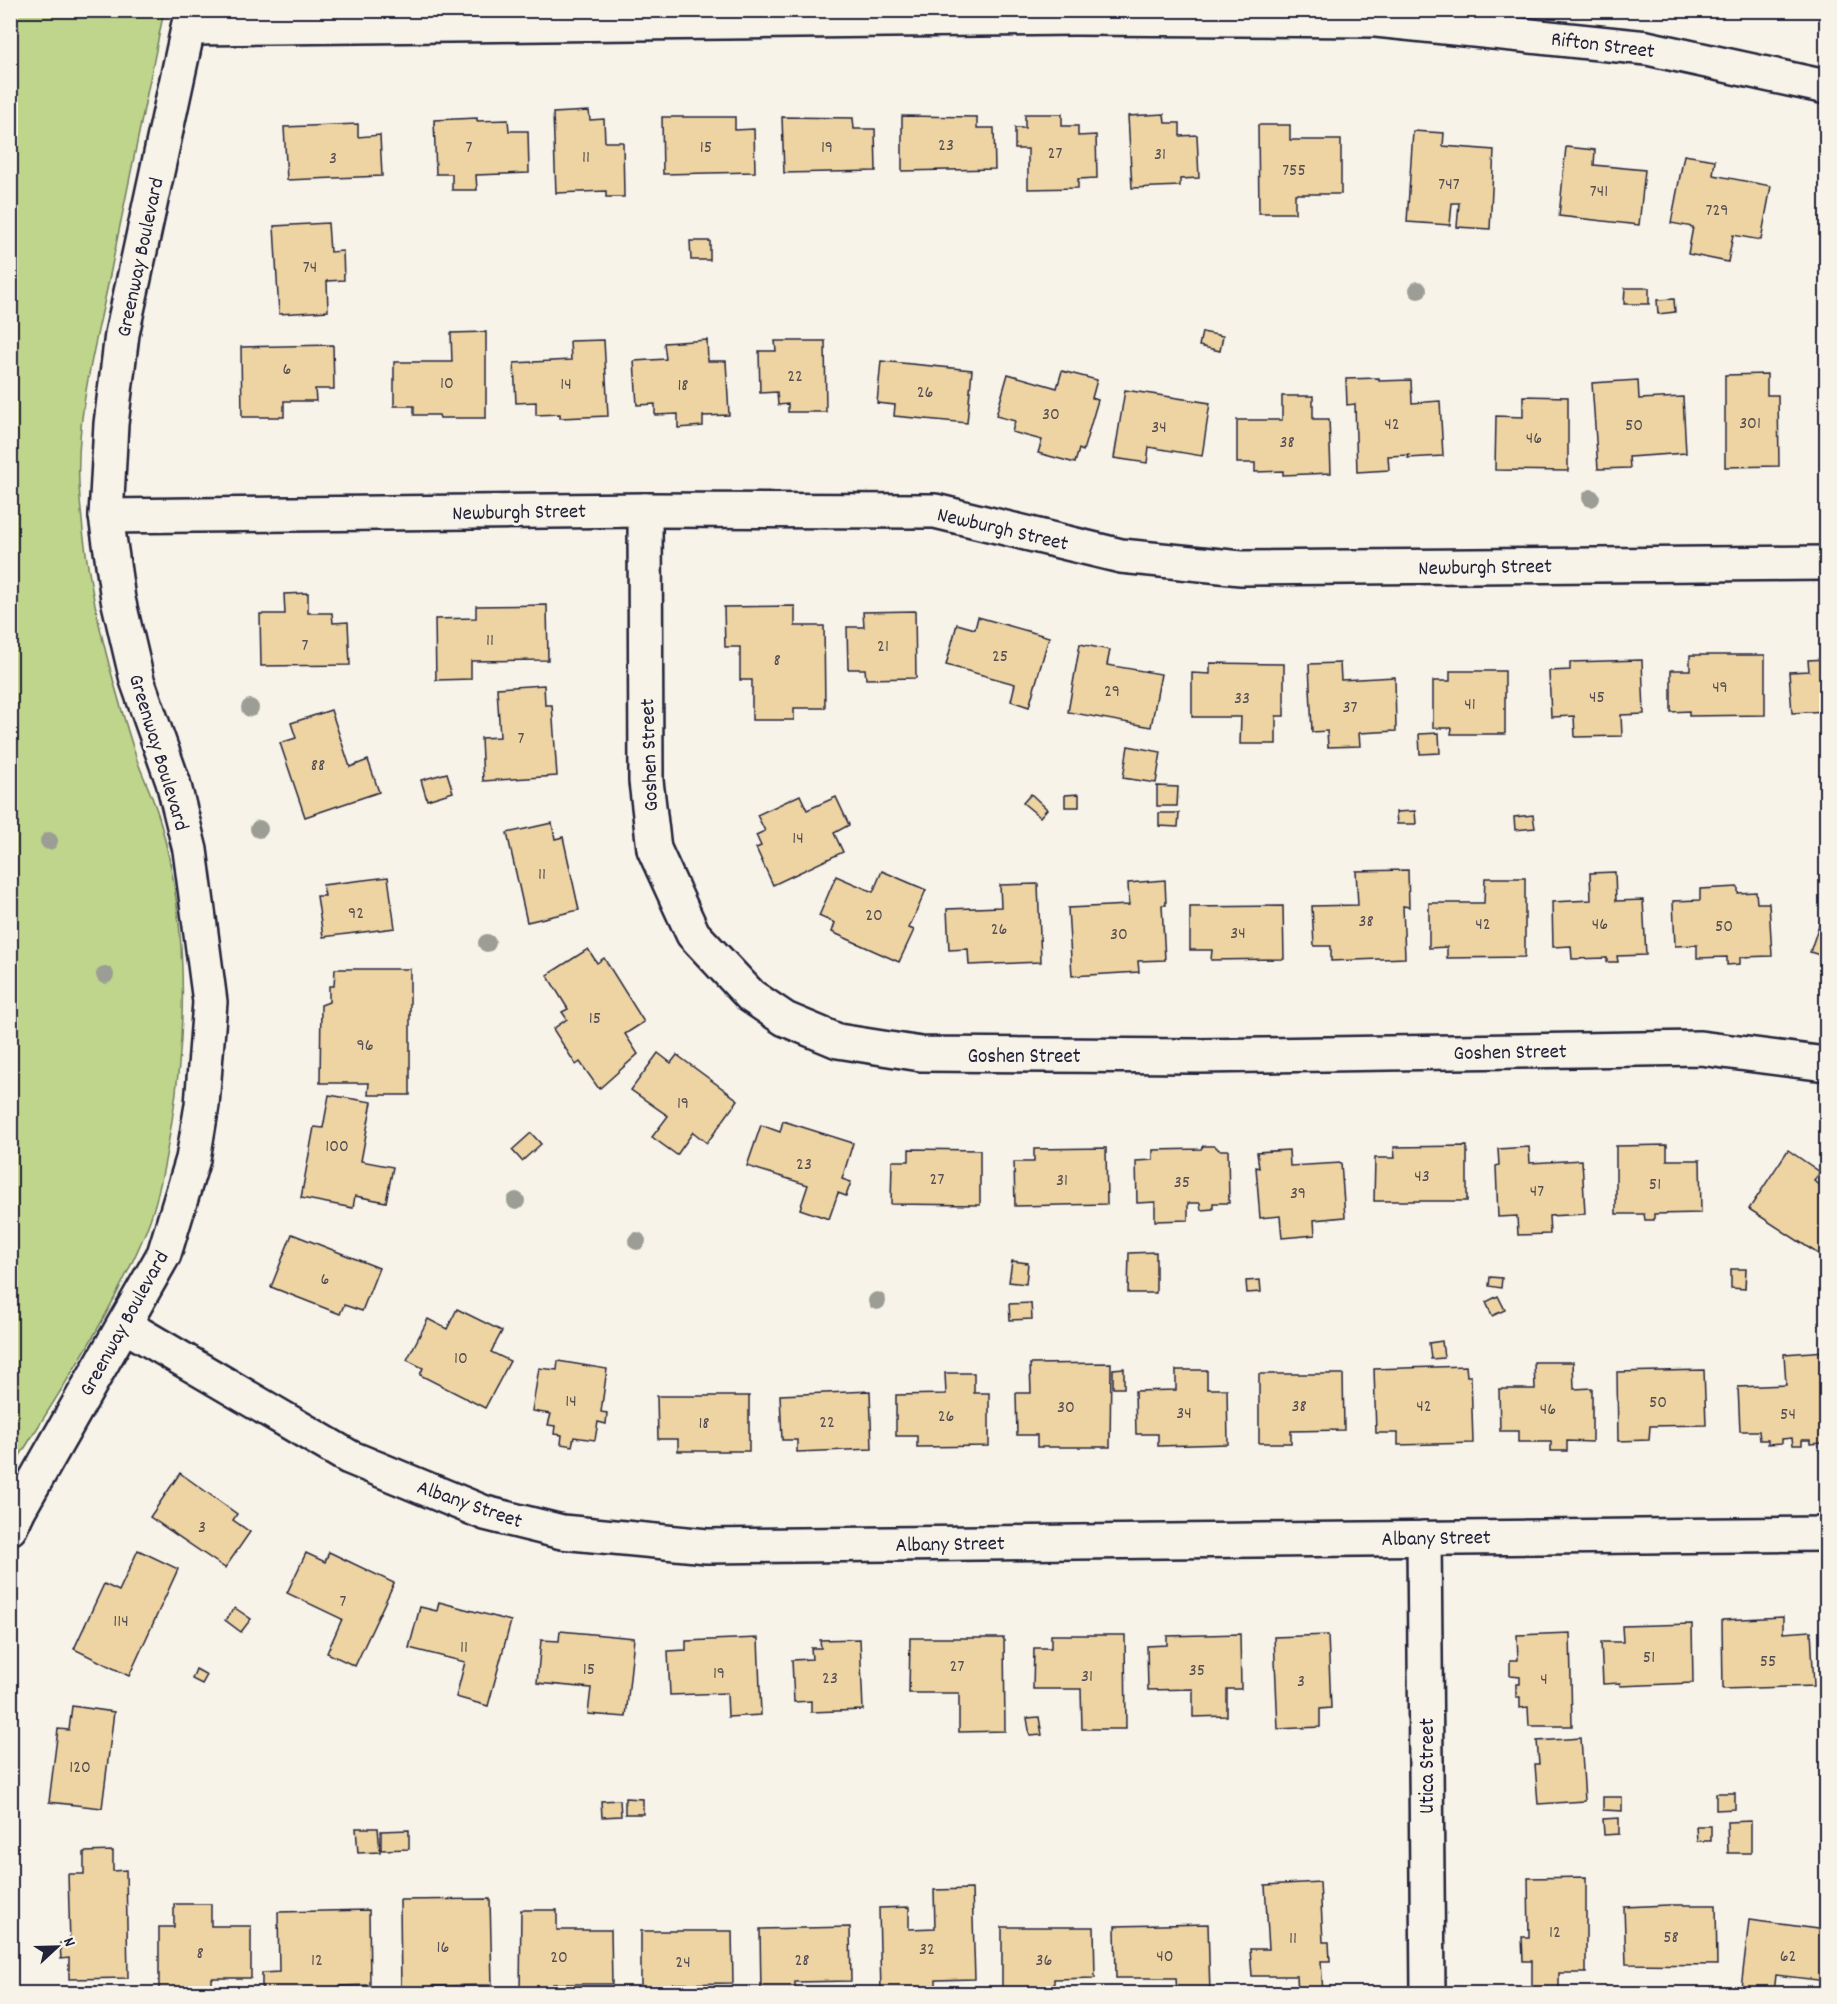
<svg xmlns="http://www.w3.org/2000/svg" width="1837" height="2004" font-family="Dekko,sans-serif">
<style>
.green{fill:#bed58b;stroke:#707c63;stroke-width:1.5}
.building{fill:#eed4a3;stroke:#22223b;stroke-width:1.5}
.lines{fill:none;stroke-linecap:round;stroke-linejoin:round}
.minor-casing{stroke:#22223b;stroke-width:38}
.minor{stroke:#f7f3e8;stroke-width:33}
.tree{fill:#9c9e96}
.labels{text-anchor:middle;stroke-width:6;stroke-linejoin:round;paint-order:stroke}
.number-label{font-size:18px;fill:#554e55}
.street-label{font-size:21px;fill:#22223b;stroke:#f7f3e8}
</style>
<rect width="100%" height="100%" fill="#f7f3e8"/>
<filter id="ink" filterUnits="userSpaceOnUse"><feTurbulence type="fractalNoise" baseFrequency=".0167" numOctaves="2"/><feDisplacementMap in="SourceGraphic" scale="12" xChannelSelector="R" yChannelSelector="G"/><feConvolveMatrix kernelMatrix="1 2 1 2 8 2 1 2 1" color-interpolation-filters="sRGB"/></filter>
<g filter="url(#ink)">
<path class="green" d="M11,10L164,11C146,100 127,190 109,280C95,347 76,415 79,484C84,579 108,669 137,760C144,779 153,797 159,817C188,919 188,1023 171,1127C165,1163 159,1198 146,1231C111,1316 59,1393 11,1470Z"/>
<g class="building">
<polygon points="589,111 590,120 604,119 605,142 623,142 624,197 606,197 606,191 556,193 553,113"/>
<polygon points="1025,114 1062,114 1062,126 1078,126 1078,136 1096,135 1097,178 1078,179 1078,188 1028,189 1028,149 1015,149 1015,128 1025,128"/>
<polygon points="1164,114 1165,123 1180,123 1180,136 1197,135 1199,178 1180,179 1180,186 1132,188 1128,116"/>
<polygon points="902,116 977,117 977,128 994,128 995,169 902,171"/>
<polygon points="662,117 735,117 735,130 754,129 755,172 663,174"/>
<polygon points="782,117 853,118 854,129 875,129 876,171 784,173"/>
<polygon points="477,118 477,121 508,120 509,131 528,131 529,173 476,175 477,190 452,190 452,174 436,174 434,120"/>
<polygon points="358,124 358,137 380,135 382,176 287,180 284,127"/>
<polygon points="1258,125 1290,125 1290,140 1341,140 1341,194 1295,194 1295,213 1259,213"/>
<polygon points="1413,131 1444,133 1443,146 1494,150 1490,229 1457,227 1459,203 1452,203 1450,225 1407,222"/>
<polygon points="1566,147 1595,150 1594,165 1645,170 1639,225 1559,216"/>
<polygon points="1684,155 1715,160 1713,175 1771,186 1761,240 1733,235 1728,262 1688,254 1693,227 1671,223"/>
<polygon points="328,223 330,252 343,251 344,280 327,281 328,311 279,314 274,226"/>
<polygon points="690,241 710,241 710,260 691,260"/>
<polygon points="1625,288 1649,288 1649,304 1624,304"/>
<polygon points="1674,299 1675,312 1658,314 1657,300"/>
<polygon points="486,332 486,418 440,418 439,415 414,415 414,406 394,406 394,362 452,362 451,333"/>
<polygon points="1202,332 1223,336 1220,351 1199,346"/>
<polygon points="604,340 608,416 560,418 560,414 536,415 536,402 516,403 514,363 571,360 570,341"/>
<polygon points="707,340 708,361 726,361 729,415 703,416 703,426 678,428 678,414 655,415 655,404 637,405 634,361 666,359 664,343"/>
<polygon points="775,341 825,341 826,412 788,412 788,404 778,405 777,392 760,393 759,351 776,351"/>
<polygon points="333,345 334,389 315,389 316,401 284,401 284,417 242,417 241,347"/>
<polygon points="881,361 972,370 967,423 894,416 895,405 877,403"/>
<polygon points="1062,371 1097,380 1092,398 1098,400 1083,451 1079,449 1075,463 1038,453 1042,440 1012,432 1015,421 996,416 1008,374 1057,388"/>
<polygon points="1767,374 1767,395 1778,395 1779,466 1725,467 1725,375"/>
<polygon points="1379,378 1379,381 1411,380 1412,403 1440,401 1443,456 1408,458 1409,455 1388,456 1389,470 1357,472 1355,404 1347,405 1346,379"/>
<polygon points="1638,380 1639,399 1683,397 1686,453 1629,457 1630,468 1598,469 1592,383"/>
<polygon points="1125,390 1210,403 1202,456 1149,447 1147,463 1114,458"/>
<polygon points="1282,396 1313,396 1313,419 1329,419 1331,473 1283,475 1283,471 1255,472 1255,463 1237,463 1237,420 1282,420"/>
<polygon points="1523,396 1568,397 1568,471 1495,470 1496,416 1523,417"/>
<polygon points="308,593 308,613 332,613 333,623 348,622 350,665 261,666 260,614 285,614 284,594"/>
<polygon points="547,605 548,660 471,661 471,679 436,680 435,619 476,618 476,606"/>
<polygon points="795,606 795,626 824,626 825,708 794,708 794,720 752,720 752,680 740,680 740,647 725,647 724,607"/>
<polygon points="915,611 916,678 866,679 865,669 848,669 847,627 864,627 863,612"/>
<polygon points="978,617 1049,637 1029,707 1011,701 1015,684 946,665 957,624 975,629"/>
<polygon points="1080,644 1110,650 1107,665 1161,674 1151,727 1068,712"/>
<polygon points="1690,655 1765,655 1765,715 1689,716 1689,711 1671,712 1671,670 1690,670"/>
<polygon points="1826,659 1826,711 1792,713 1789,672 1809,671 1808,660"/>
<polygon points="1642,660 1644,714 1621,715 1622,736 1575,737 1574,716 1551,717 1549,671 1570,670 1570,662"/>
<polygon points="1210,663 1284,664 1284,716 1276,716 1276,744 1240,744 1241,717 1192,717 1192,673 1210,674"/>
<polygon points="1340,663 1341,680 1395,677 1396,731 1359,733 1360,746 1328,747 1327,731 1312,732 1309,664"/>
<polygon points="1450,671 1505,671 1505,734 1451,734 1452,728 1433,728 1433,681 1450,681"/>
<polygon points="544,685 545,705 552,705 557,776 483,781 481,738 500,737 497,688"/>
<polygon points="331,710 350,767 368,760 379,792 305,817 280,743 296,738 291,723"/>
<polygon points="1439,733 1440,753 1420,754 1419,734"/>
<polygon points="1128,746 1161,752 1156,783 1123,778"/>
<polygon points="447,773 453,792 427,800 421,780"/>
<polygon points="1157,786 1178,787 1177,806 1157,806"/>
<polygon points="1031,794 1047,809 1040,817 1023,803"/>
<polygon points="1079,794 1079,807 1065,807 1065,795"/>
<polygon points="800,795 807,810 836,797 849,825 834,833 843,852 773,885 756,848 761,846 756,835 765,831 757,815"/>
<polygon points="1415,811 1416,824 1397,824 1396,812"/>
<polygon points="1159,813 1179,813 1178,827 1159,826"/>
<polygon points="1533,815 1535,828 1515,830 1514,817"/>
<polygon points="552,823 555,839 563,837 579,910 527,922 507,833"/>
<polygon points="1408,870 1409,907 1403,906 1405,958 1331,961 1331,946 1314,946 1312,906 1358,905 1356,871"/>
<polygon points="882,871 926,890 909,928 914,930 899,962 832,932 835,923 819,916 836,876 873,892"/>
<polygon points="1615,872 1616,901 1643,900 1646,955 1617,956 1618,962 1607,962 1607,958 1572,959 1571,946 1553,947 1552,902 1591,900 1590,873"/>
<polygon points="388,877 395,928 323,937 317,896 325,896 323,885"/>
<polygon points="1485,878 1525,878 1525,957 1447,958 1447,947 1429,948 1429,903 1484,903"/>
<polygon points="1165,880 1166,905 1162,905 1165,960 1138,961 1139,972 1072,976 1068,908 1129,905 1128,883"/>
<polygon points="1038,884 1041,962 969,965 968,949 949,950 947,909 1001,907 1000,885"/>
<polygon points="1738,887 1738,893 1756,892 1757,903 1769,903 1772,956 1740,957 1740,964 1727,965 1727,957 1697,958 1697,945 1675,946 1673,901 1700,900 1700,889"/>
<polygon points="1283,906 1284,959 1211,960 1212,950 1190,950 1190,907"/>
<polygon points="1824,910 1826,911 1826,957 1810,952"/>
<polygon points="588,949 597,963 604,958 644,1022 625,1034 638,1054 599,1089 580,1062 576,1065 553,1029 567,1019 562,1012 568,1009 547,975"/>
<polygon points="335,969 410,969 410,1095 368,1095 369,1083 320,1083 321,1005 329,1002 329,986 334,986"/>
<polygon points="658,1053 671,1063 677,1055 738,1100 707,1143 693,1132 677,1155 652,1137 668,1116 631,1090"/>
<polygon points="329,1095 372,1102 361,1161 393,1167 386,1202 355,1196 353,1208 301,1198 314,1127 323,1128"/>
<polygon points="783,1121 853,1143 842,1179 851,1182 846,1196 838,1193 829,1219 800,1209 808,1185 747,1166 761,1125 780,1132"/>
<polygon points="531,1133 541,1144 522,1161 512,1150"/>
<polygon points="1667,1145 1667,1160 1700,1160 1701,1213 1654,1214 1654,1220 1645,1220 1644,1214 1616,1214 1616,1146"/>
<polygon points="1203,1146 1215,1146 1219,1150 1228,1150 1229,1203 1213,1203 1213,1209 1201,1210 1200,1203 1188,1203 1188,1220 1155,1221 1155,1202 1137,1203 1136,1161 1153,1160 1153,1150 1201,1149"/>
<polygon points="1467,1146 1467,1201 1374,1201 1375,1158 1395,1158 1394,1147"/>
<polygon points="1529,1147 1530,1163 1582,1160 1585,1214 1549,1216 1550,1234 1518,1235 1517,1216 1498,1217 1496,1166 1499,1165 1498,1149"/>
<polygon points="1106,1148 1107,1204 1015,1206 1014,1162 1034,1162 1034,1149"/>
<polygon points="909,1149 980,1150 980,1205 891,1204 892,1161 909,1161"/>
<polygon points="1289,1150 1290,1166 1341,1163 1345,1217 1314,1220 1315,1235 1282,1238 1280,1216 1260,1218 1256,1167 1259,1168 1257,1152"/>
<polygon points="1788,1150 1820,1172 1814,1181 1826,1189 1826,1259 1749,1209"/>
<polygon points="292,1234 379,1268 362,1311 344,1305 340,1314 271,1287"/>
<polygon points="1156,1252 1156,1293 1128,1293 1129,1253"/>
<polygon points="1012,1261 1028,1263 1026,1284 1009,1282"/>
<polygon points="1731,1269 1746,1269 1745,1289 1731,1288"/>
<polygon points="1490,1277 1502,1278 1501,1288 1489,1286"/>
<polygon points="1260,1280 1261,1292 1247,1293 1246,1281"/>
<polygon points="1498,1296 1505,1310 1492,1316 1486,1302"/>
<polygon points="1031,1303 1032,1319 1010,1320 1009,1304"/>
<polygon points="457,1309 502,1331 491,1352 510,1361 485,1408 420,1375 423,1368 407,1360 428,1319 447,1329"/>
<polygon points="1442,1341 1444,1358 1431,1359 1429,1343"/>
<polygon points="1826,1351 1826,1439 1823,1440 1824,1443 1810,1444 1810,1440 1802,1440 1802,1445 1793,1445 1792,1438 1782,1439 1782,1443 1768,1444 1768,1440 1760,1440 1759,1431 1740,1431 1738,1387 1786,1385 1784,1354"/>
<polygon points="558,1361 607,1369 601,1412 607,1413 606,1424 598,1422 595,1440 574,1437 572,1446 561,1444 562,1435 554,1434 555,1426 548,1425 551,1414 532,1411 539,1368 557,1370"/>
<polygon points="1534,1362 1573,1362 1574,1389 1592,1388 1592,1442 1567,1441 1567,1451 1551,1451 1551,1442 1518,1442 1518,1431 1500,1431 1499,1389 1535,1389"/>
<polygon points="1111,1363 1110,1447 1037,1447 1037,1435 1017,1435 1016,1393 1031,1393 1030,1364"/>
<polygon points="1466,1366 1467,1376 1471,1376 1473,1443 1398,1445 1398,1433 1376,1433 1374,1369"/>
<polygon points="1124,1368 1124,1388 1113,1388 1113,1369"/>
<polygon points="1176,1370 1207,1370 1207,1389 1227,1389 1228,1444 1158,1446 1158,1434 1136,1434 1135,1391 1176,1390"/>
<polygon points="1704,1370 1706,1425 1650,1426 1649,1440 1618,1441 1617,1372"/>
<polygon points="945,1373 974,1373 974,1393 989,1393 989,1446 917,1447 917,1436 896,1436 896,1395 946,1394"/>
<polygon points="1259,1374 1343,1374 1344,1430 1291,1431 1291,1443 1259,1443"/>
<polygon points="870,1391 872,1449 797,1452 797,1440 782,1440 780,1395"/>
<polygon points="657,1396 749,1396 749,1451 678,1451 678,1439 658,1439"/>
<polygon points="180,1473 237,1514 233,1520 250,1532 225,1568 150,1517"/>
<polygon points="138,1550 178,1569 129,1676 74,1649 104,1584 119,1591"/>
<polygon points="329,1552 394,1583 355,1666 327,1653 342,1619 287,1593 306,1553 325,1562"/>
<polygon points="439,1602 511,1621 488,1706 456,1697 465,1662 409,1648 420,1607 437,1611"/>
<polygon points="235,1608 251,1619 241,1632 225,1620"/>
<polygon points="1783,1617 1783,1633 1811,1631 1814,1686 1723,1689 1722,1620"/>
<polygon points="1692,1624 1693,1683 1620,1686 1620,1683 1603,1684 1601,1642 1623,1642 1622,1626"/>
<polygon points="560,1631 634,1638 626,1717 588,1714 591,1688 537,1683 541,1640 559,1641"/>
<polygon points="1570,1633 1572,1726 1529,1726 1528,1707 1520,1708 1520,1697 1516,1697 1516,1684 1520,1684 1520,1677 1510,1676 1510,1660 1518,1660 1517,1635"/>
<polygon points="1240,1634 1241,1689 1227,1689 1227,1716 1193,1717 1193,1689 1148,1690 1147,1646 1167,1645 1167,1636"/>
<polygon points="1051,1635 1125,1635 1126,1729 1082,1729 1081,1689 1033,1689 1034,1648 1051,1648"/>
<polygon points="1328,1635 1331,1708 1320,1709 1320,1727 1278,1729 1274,1637"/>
<polygon points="758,1638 761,1715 728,1717 727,1693 670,1695 668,1651 686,1650 686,1641"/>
<polygon points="910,1638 1004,1638 1005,1731 959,1732 959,1693 909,1693"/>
<polygon points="860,1639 863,1710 811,1712 811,1701 794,1702 792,1660 812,1659 811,1648 821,1648 820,1640"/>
<polygon points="196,1669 207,1675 202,1684 192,1679"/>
<polygon points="72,1706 114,1712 102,1808 49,1802 58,1729 69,1730"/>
<polygon points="1039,1717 1042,1735 1030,1736 1027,1718"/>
<polygon points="1581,1738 1585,1801 1538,1804 1535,1764 1539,1764 1537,1741"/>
<polygon points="1716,1793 1735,1793 1735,1809 1716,1810"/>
<polygon points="1603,1797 1622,1797 1622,1811 1603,1810"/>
<polygon points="625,1798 643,1799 643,1814 625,1814"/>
<polygon points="620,1800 621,1816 602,1817 601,1801"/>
<polygon points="1619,1818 1619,1834 1604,1835 1603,1819"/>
<polygon points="1751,1821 1751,1853 1728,1853 1727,1822"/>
<polygon points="1696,1826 1711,1826 1711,1841 1697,1841"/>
<polygon points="356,1828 378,1828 380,1852 358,1853"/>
<polygon points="409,1830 409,1849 381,1850 381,1831"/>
<polygon points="113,1851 113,1871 126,1870 128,1978 69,1979 69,1958 61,1959 60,1943 70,1944 68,1874 84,1874 84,1852"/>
<polygon points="1586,1877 1586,1973 1559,1973 1559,1994 1532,1994 1532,1961 1523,1961 1522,1937 1529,1937 1528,1878"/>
<polygon points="1320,1882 1323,1942 1329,1942 1330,1961 1321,1961 1323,1994 1298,1994 1297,1976 1252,1976 1250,1949 1269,1949 1265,1885"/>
<polygon points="972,1889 975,1979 936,1980 936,1994 881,1994 879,1908 909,1907 909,1929 935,1928 934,1890"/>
<polygon points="490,1899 492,1985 432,1986 432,1994 401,1994 400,1900"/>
<polygon points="174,1904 211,1904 211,1926 251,1926 251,1978 212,1978 212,1991 159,1994 159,1927 174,1927"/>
<polygon points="1668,1905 1716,1905 1717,1965 1626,1964 1624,1907"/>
<polygon points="369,1910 370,1985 339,1986 339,1994 262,1994 262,1973 279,1972 278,1912"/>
<polygon points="521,1910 557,1910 557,1930 611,1930 612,1984 553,1984 552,1994 520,1994"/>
<polygon points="1749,1920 1826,1930 1826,1981 1776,1975 1774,1993 1741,1989"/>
<polygon points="1208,1924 1210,1994 1177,1994 1176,1978 1116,1978 1115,1926"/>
<polygon points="850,1927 851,1981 795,1982 795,1994 761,1994 760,1929"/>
<polygon points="1002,1927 1094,1927 1095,1978 1054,1979 1054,1994 1002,1994"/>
<polygon points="641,1931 732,1931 733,1983 673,1984 673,1994 641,1994"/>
</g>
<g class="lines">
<defs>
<g id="minor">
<polyline points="188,28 1074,18 1376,20 1647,48 1826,87"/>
<polyline points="645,510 646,781 654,849 693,934 751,996 785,1019 838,1041 921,1054 1198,1056 1700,1048 1826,1064"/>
<polyline points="106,516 645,510 935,511 1121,556 1241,568 1826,563"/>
<polyline points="124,1325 349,1457 485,1513 562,1532 707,1546 1826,1534"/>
<polyline points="10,1528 19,1509 164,1254 193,1159 202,1105 210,1002 190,850 173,782 137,680 118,599 106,516 111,424 122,334 192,10"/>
<polyline points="1424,1538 1428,1994"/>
</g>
</defs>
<use href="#minor" class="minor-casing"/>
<use href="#minor" class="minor"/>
</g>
<g class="tree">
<circle cx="1418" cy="290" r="9"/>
<circle cx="1591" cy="498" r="9"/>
<circle cx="250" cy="708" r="9"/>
<circle cx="259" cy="829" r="9"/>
<circle cx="49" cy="841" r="9"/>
<circle cx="487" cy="943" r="9"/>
<circle cx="105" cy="975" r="9"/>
<circle cx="516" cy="1201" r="9"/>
<circle cx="637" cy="1241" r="9"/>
<circle cx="877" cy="1301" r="9"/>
</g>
</g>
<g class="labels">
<g class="number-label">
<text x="946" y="150">23</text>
<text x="469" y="152">7</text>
<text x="706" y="152">15</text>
<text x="827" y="152">19</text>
<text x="1055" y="158">27</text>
<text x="1160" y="159">31</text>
<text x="586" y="162">11</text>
<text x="333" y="163">3</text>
<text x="1294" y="175">755</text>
<text x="1449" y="189">747</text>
<text x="1599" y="196">741</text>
<text x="1717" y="215">729</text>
<text x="310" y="272">74</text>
<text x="287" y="374">6</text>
<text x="795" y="381">22</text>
<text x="447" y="388">10</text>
<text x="566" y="389">14</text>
<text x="683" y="390">18</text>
<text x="925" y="397">26</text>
<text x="1051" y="419">30</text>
<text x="1750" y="428">301</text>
<text x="1392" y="429">42</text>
<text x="1634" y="430">50</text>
<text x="1159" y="432">34</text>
<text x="1534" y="443">46</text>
<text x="1287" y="447">38</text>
<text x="490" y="645">11</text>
<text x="305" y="650">7</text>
<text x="883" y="651">21</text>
<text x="1000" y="661">25</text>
<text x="777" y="665">8</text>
<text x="1720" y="692">49</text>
<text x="1112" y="696">29</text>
<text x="1597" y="702">45</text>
<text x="1242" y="703">33</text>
<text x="1470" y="709">41</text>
<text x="1350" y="712">37</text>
<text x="521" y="743">7</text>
<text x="318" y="770">88</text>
<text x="798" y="843">14</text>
<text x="542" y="879">11</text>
<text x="356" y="918">92</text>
<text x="874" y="920">20</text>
<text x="1366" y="926">38</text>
<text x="1483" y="929">42</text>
<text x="1600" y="929">46</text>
<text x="1724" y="931">50</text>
<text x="999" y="934">26</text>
<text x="1238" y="938">34</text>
<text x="1119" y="939">30</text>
<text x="595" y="1023">15</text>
<text x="365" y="1050">96</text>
<text x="683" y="1108">19</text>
<text x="337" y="1151">100</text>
<text x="804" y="1169">23</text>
<text x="1422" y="1181">43</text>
<text x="937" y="1184">27</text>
<text x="1062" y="1185">31</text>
<text x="1182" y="1187">35</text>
<text x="1655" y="1189">51</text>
<text x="1537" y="1196">47</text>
<text x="1298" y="1198">39</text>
<text x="325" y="1284">6</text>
<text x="461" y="1363">10</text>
<text x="571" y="1406">14</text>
<text x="1658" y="1407">50</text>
<text x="1299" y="1411">38</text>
<text x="1424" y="1411">42</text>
<text x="1066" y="1412">30</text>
<text x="1548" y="1414">46</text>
<text x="1184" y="1418">34</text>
<text x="1788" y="1419">54</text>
<text x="946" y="1421">26</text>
<text x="827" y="1427">22</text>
<text x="704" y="1428">18</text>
<text x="202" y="1532">3</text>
<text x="343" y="1606">7</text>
<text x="121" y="1626">114</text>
<text x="464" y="1652">11</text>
<text x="1649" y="1662">51</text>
<text x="1768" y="1666">55</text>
<text x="957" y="1671">27</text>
<text x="589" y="1674">15</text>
<text x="1197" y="1675">35</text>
<text x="719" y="1678">19</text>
<text x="1087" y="1681">31</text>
<text x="830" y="1683">23</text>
<text x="1544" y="1684">4</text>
<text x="1301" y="1686">3</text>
<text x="80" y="1772">120</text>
<text x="1555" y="1937">12</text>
<text x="1671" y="1942">58</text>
<text x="1293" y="1943">11</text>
<text x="443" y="1952">16</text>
<text x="927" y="1954">32</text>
<text x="200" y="1958">8</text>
<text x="1165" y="1961">40</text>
<text x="1788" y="1961">62</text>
<text x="559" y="1962">20</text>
<text x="317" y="1965">12</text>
<text x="802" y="1965">28</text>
<text x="1044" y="1965">36</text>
<text x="683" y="1967">24</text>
</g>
<g class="street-label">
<text transform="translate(1603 44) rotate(7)" y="7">Rifton Street</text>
<text transform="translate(139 257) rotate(-78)" y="7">Greenway Boulevard</text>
<text transform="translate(519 511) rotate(-1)" y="7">Newburgh Street</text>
<text transform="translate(1003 528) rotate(13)" y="7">Newburgh Street</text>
<text transform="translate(1485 566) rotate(-1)" y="7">Newburgh Street</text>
<text transform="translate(160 752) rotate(73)" y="7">Greenway Boulevard</text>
<text transform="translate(648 755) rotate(-92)" y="7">Goshen Street</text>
<text transform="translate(1510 1051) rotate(-1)" y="7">Goshen Street</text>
<text x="1024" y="1062">Goshen Street</text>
<text transform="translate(123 1323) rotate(-61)" y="7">Greenway Boulevard</text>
<text transform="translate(470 1503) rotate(19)" y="7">Albany Street</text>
<text transform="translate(1436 1537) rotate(-1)" y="7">Albany Street</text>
<text transform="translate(950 1543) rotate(-1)" y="7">Albany Street</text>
<text transform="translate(1426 1766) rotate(-90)" y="7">Utica Street</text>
</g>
</g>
<rect width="1837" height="2004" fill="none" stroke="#f7f3e8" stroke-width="36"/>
<rect x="18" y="18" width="1801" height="1968" fill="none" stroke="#22223b" stroke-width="2" filter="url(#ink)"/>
<g transform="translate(57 1947) rotate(68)" stroke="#f7f3e8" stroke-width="4.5" paint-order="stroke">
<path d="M0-4.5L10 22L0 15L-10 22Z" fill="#22223b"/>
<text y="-9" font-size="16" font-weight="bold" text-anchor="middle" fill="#22223b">N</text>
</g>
</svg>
